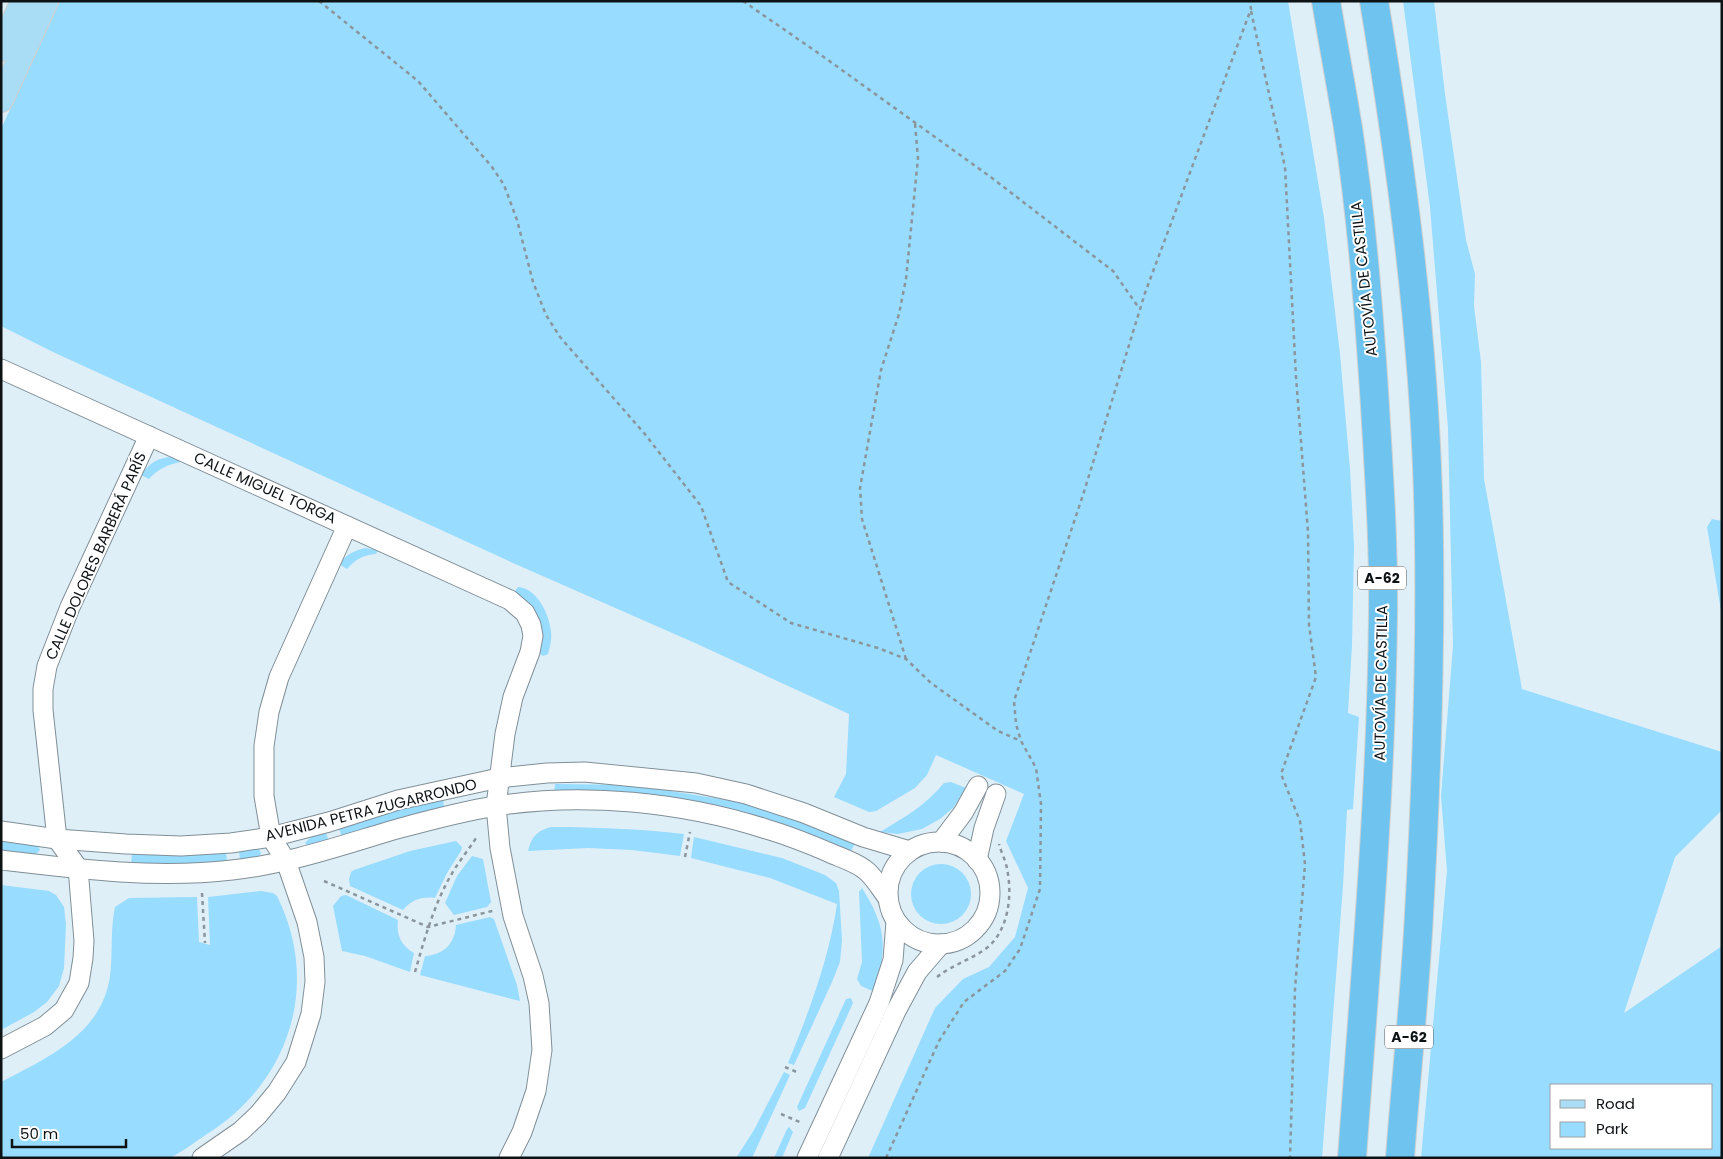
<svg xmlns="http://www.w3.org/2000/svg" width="1723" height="1159" font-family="Poppins,sans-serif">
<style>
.green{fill:#98dcff;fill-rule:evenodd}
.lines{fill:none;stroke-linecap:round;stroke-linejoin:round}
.minor-casing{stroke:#808f97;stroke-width:21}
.major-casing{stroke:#cfd0d0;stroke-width:26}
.highway-casing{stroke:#cfd0d0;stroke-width:30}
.path{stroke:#8a969c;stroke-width:2.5;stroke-dasharray:4 4;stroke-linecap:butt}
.minor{stroke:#fff;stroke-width:19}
.major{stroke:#a9dcf5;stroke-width:24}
.highway{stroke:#6fc4ef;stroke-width:28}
.labels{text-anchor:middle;stroke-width:4;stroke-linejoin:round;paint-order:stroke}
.shield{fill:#fff;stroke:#56595b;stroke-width:1}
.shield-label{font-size:14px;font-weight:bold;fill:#0d1215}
.street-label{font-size:15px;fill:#0d1215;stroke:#fff}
</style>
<rect width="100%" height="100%" fill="#dfeff8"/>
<g class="green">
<polygon points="60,1 1288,1 1324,218 1340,354 1350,469 1354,546 1352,645 1348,713 1359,717 1353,809 1347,810 1343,886 1322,1158 868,1158 935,1008 963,979 989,967 1015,937 1028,888 1006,841 1024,794 936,755 927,775 915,788 876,811 869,812 834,797 846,774 849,714 695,643 513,563 53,352 1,326 1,129"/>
<path d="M1403,1H1434L1445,94L1466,240L1475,274L1474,306L1481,362L1484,479L1522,689L1722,752V810L1675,857L1624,1013L1722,946V1158H1421L1447,871L1441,796L1453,646L1448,428L1430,207ZM1552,1085H1712V1148H1552Z"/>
<path d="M173,457L181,459L180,462C167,465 158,469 149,479L141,475C149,463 159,457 173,457Z"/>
<polygon points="1712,519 1722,521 1722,617 1707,527"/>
<path d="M365,548L378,550L376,554C363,555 356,559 347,569L339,564C346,555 353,551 365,548Z"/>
<path d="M518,587C537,588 549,614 551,631C552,639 550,647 548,654L543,656L539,653C544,629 540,605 515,594V591Z"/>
<path d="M951,782L966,788L953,808L940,819L922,829L898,834L880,832C905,817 926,805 944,783Z"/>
<polygon points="555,784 633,785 726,800 759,807 800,820 855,843 851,851 831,842 794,828 751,815 554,794"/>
<polygon points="443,799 444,807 342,837 339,829 400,809"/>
<path d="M551,827C596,827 640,829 684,834L680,856L632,850L588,848L528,851C532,836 537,831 551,827Z"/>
<polygon points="326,833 329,841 308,846 305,843 312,836"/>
<path d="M694,837L782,858L825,875L836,883L839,891L842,940L840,962L832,982L794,1065L788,1063C809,1012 829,959 837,904L770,878L691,858Z"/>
<polygon points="1,841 38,846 40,850 35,855 1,851"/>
<path d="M456,841L462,847L461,851L447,873L435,898C422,896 411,900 403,910L350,886L349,879L351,872L354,870L410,851Z"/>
<polygon points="258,848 260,851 261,854 257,858 240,860 239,851"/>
<polygon points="226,852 227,862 163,865 131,864 132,853 192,855"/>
<polygon points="472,856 483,859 491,902 487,907 454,915 445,903 457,876"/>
<circle cx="941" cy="894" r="30"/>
<polygon points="1,885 49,891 56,895 64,907 66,924 64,968 59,986 47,1002 34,1012 1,1030"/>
<path d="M862,888C887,928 887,947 875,992L861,986L857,979L862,962L859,892Z"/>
<path d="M261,891L273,893L277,896C321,984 290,1082 207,1134C198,1140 178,1155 169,1158C159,1159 134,1158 123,1158C82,1158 42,1158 1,1158V1082C47,1058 102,1034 110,976C113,954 110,930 115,907L129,898L197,897L199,942L210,945L208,897Z"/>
<path d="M346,895L398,920C396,934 401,946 414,953L410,972L365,956L342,951L333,906L341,896Z"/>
<path d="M490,917L494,919L517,985L520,1001L420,975L425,956C444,955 455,943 456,925Z"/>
<polygon points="851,998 853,1003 805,1108 799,1111 797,1107 846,999"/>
<polygon points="784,1072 790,1075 752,1158 736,1158 754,1130"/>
<polygon points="789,1127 793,1132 782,1158 774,1158 787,1129"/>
</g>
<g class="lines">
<defs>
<g id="minor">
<polyline points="1,369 510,600 525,613 531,625 533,636 530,652 513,697 505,734 496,806 500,848 513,916 533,976 539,1003 542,1050 536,1091 522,1132 509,1158"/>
<polyline points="1,831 57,839 126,844 181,846 231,843 271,837 329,822 398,800 499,778 547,773 585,772 696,783 746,794 804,813 863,837 910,851"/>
<polyline points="941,842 963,813 978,786"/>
<circle cx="939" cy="893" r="51"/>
<path d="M1,860C77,869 156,879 232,870C289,864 342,845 397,829C430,820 463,811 496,806C583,792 682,802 766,829C790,836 812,845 835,855C845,859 856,863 864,869C873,875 881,889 887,897"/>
<polyline points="977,860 984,828 996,794"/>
<polyline points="1,1049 45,1026 64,1010 79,983 83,958 84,941 78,868 57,839 43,710 43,689 47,666 70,607 149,436"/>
<polyline points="202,1158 241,1131 258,1115 277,1092 296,1062 311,1014 315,982 314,957 307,922 286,861 271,837 264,796 264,746 269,712 279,677 347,526"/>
<polyline points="807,1158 879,1003 893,960 896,922"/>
<polyline points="828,1158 896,1011 917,972 941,944"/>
</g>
<g id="major">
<polyline points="1,49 23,1"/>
<polyline points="1,100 46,1"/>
</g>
<g id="highway">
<path d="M1326,1C1333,43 1341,85 1348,128C1362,220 1369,313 1375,406C1379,476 1384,546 1383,616C1381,797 1365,977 1352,1158"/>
<path d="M1374,1C1401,164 1423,329 1428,494C1432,634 1427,774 1419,914C1415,995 1406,1076 1400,1158"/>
</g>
</defs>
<use href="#minor" class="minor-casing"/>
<use href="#major" class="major-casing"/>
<use href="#highway" class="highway-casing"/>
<g class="path">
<polyline points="319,1 418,81 492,167 504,185 517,220 533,282 546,315 560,337 644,433 701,506 728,582 791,623 878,648 906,659 931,683 998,731 1021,741"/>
<polyline points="743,1 821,55 992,178 1113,271 1139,308"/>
<polyline points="1251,11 1285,167 1296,377 1308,532 1309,625 1316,677 1281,774 1300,821 1305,864 1295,989 1290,1158"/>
<polyline points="906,659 862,519 860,488 881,370 899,314 906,279 918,158 915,123"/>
<polyline points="685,857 690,832"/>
<polyline points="324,881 428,927 496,910"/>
<polyline points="202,893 205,943"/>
<path d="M415,972C425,937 435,901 454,870C461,859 469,849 476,838"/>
<path d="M937,977C951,966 969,960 984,950C1008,934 1013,896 1007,869C1006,861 1001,852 999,844"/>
<polyline points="785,1067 799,1073"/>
<polyline points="781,1114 802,1123"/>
<polyline points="886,1158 939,1041 964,1002 1005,971 1020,949 1040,889 1041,804 1036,768 1021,741 1016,724 1014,701 1083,495 1145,293 1251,9 1250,1"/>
</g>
<use href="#minor" class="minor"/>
<use href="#major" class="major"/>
<use href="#highway" class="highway"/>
</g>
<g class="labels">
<g class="shield">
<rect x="1358" y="566.5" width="48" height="23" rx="4"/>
<rect x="1385" y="1025.5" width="48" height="23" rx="4"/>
</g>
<g class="shield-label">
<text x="1382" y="583">A-62</text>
<text x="1409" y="1042">A-62</text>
</g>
<g class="street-label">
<text transform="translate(1364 279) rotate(-96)" y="5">AUTOVÍA DE CASTILLA</text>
<text transform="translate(265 488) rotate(24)" y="5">CALLE MIGUEL TORGA</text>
<text transform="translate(96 556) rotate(-66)" y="5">CALLE DOLORES BARBERÁ PARÍS</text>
<text transform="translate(1381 683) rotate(-89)" y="5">AUTOVÍA DE CASTILLA</text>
<text transform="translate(371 810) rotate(-14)" y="5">AVENIDA PETRA ZUGARRONDO</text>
</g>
</g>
<rect width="1723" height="1159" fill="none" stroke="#0d1215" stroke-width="5"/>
<rect x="1550" y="1084" width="162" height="65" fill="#ffffff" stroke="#9ea0a1"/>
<rect x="1560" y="1100" width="25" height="8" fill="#a9dcf5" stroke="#9ea0a1"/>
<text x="1596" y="1109" font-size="15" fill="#0d1215">Road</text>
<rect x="1560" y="1122" width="25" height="15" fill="#98dcff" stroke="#9ea0a1"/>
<text x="1596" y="1134" font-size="15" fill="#0d1215">Park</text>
<path d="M12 1139v8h114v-8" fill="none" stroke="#0d1215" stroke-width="2.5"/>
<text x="20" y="1139" font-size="15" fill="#0d1215" stroke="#ffffff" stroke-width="4" paint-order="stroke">50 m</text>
</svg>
